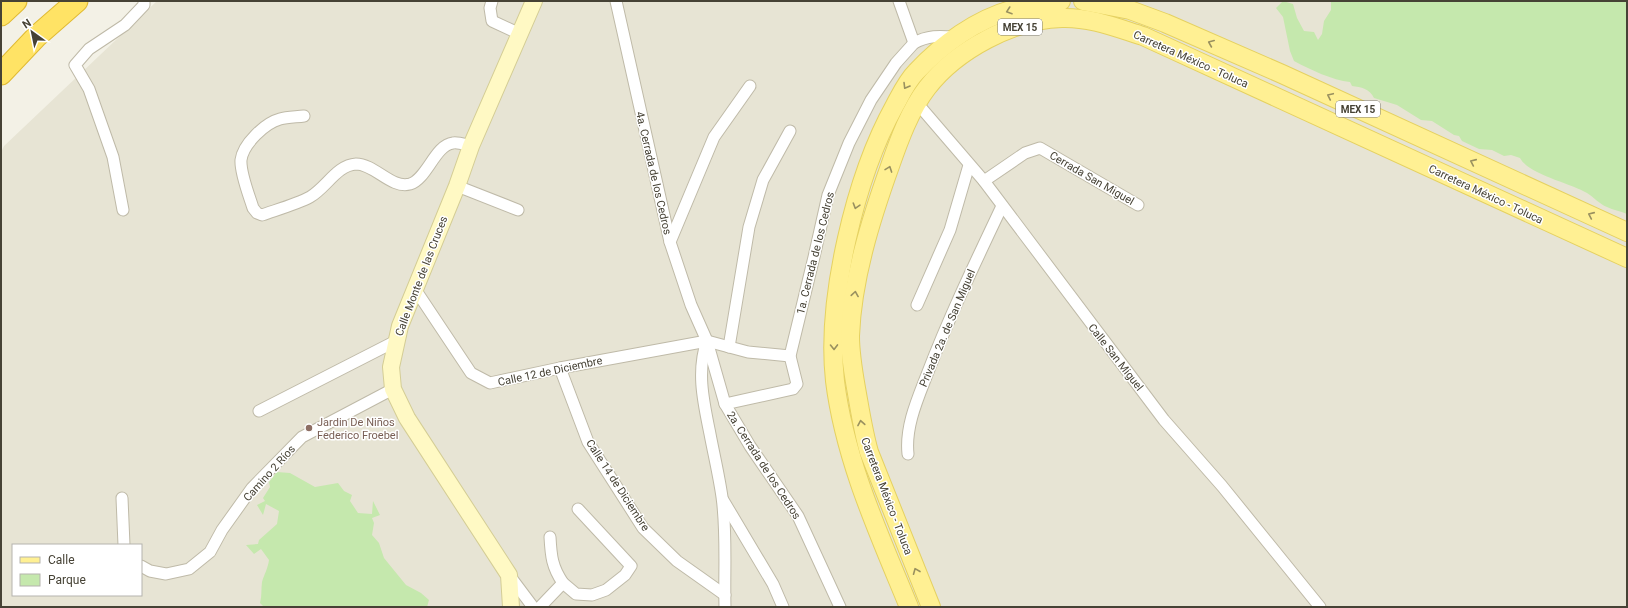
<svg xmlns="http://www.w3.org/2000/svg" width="1628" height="608" font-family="Roboto,sans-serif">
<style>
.residential{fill:#e7e4d4;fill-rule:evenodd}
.green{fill:#c5e8ad}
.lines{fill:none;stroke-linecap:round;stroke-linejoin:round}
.street-casing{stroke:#bfbaa8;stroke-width:13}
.secondary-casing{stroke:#d4cd95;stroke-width:18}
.primary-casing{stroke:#e5d161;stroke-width:20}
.highway-casing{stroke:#e0ba33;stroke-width:23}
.street{stroke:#fff;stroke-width:11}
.secondary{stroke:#fff9c4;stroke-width:16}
.primary{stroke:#fff093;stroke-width:18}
.highway{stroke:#ffe365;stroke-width:21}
.oneway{stroke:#99905f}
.education-dot{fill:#8d6e63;stroke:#fff;stroke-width:1.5}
.labels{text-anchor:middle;stroke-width:3;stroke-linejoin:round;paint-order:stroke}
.shield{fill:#fff;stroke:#7e7b72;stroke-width:1}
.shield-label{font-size:10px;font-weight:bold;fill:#464235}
.street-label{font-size:11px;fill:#464235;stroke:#fff}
.education-label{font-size:11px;fill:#785e54;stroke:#fff;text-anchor:start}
</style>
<rect width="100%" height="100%" fill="#f3f1e6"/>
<path class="residential" d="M157,1H1627V607H1V152L4,146ZM13,545H141V595H13Z"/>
<g class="green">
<path d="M1283,1L1293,4L1297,18L1304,31L1314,32L1318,40L1322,34L1324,21L1331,10V1H1627V214C1620,211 1613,210 1607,207C1599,204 1594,197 1587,193C1571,183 1529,175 1520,158L1511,155L1504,156L1492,150L1479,149L1462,141L1459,136L1454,135L1432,121L1421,120L1397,105L1374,98C1370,89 1361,87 1352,86L1350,82C1332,80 1311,70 1294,61L1290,51L1283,17L1276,8Z"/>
<path d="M277,472L290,473L315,487L338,483L344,491L352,495L350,501L358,513L372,514L373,501L380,515L372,518L374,523L372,535L379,543L384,558L406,585L421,593L429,600L427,607H264L260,603C262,596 261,589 262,582C264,575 268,568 269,560L261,549L254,554L246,545L258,544L259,540L277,524L279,511L266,504L263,515L257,505L265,501L263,498L270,487L269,482Z"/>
</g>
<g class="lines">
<defs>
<g id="street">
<polyline points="492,1 490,8 492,21 520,34"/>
<polyline points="616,1 670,242 691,305 707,341 725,404 750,446 798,516 840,607"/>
<path d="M899,1L914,43C928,35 940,36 955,37"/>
<polyline points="917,103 984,181 1164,420 1222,486 1320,607"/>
<path d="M304,116C297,117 287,117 280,119C265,123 243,144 241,160C240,173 249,195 253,208L257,213L262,215C276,210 297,204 310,197C326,188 337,165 356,164C375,164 391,189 410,184C427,179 435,145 453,143C458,142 466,145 471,146"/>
<polyline points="984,181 1025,153 1040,148 1138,205"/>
<polyline points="457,186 518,210"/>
<polyline points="123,210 113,157 89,89 75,65 89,49 125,25 144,5 144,1"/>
<polyline points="670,242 714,137 750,86"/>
<polyline points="415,289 471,373 490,383 560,368 707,341 748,352 790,356"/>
<polyline points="917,305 950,230 969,165"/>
<path d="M707,341C696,372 704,404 710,434C714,455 719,476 722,497C727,533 724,571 725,607"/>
<polyline points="729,347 749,227 763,180 790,131"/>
<polyline points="560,368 588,442 643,528 677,561 725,595"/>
<polyline points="725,404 793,389 797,384 790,356 814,257 828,195 849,143 871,100 896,63 914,43"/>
<polyline points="259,411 396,341"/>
<path d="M908,454C905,426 918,398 928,372C950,315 976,261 1002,206"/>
<polyline points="122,498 124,545"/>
<polyline points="723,500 773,584 783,607"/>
<polyline points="141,566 150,571 166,574 189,569 210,552 222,530 252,488 302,437 393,389"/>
<polyline points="509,575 533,607"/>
<polyline points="563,583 576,594 592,595 606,590 625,575 631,566 578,509"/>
<path d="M540,607L563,583C552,567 551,556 550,537"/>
</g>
<polyline id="secondary" points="511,607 509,575 407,418 393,389 391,367 400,326 457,186 471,146 534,1"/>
<g id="primary">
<polyline points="1083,1 1130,10 1165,23 1282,74 1627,232"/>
<path d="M909,607C879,534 845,461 835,381C826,300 855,177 895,105C901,94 907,81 916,72C942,44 977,19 1014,9C1029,4 1045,3 1061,1"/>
<path d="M931,607L869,452C863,431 860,410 856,388C853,371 850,353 850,336C852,279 871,219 890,166C899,140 910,110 927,88C956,50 1014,19 1062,18C1090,17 1117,28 1143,36L1627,258"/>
</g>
<g id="highway">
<polyline points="1,15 16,1"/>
<polyline points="1,74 37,36 77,1"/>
</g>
</defs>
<use href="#street" class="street-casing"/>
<use href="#secondary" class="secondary-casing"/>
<use href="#primary" class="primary-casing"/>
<use href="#highway" class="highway-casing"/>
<use href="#street" class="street"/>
<use href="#secondary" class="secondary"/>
<use href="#primary" class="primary"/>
<use href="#highway" class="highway"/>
</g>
<defs><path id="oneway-chevron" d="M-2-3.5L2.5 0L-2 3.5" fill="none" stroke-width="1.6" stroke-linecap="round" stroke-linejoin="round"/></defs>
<g class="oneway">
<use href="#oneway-chevron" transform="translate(1009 11) rotate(161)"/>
<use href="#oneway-chevron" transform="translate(1211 43) rotate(-157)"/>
<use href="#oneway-chevron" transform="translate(906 86) rotate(121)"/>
<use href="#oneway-chevron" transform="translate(1330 96) rotate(-155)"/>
<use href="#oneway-chevron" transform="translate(1473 162) rotate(-156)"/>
<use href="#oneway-chevron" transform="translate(889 169) rotate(-70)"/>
<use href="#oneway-chevron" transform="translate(856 206) rotate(107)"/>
<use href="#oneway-chevron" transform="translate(1591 215) rotate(-156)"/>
<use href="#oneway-chevron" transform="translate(855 294) rotate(-81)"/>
<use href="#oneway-chevron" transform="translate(834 347) rotate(89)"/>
<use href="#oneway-chevron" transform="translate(861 423) rotate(-100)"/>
<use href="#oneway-chevron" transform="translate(916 571) rotate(-112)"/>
</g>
<circle class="education-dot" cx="309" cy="428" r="4"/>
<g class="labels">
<g class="shield">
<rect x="998" y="19" width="44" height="16" rx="3"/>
<rect x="1336" y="101" width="44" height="16" rx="3"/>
</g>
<g class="shield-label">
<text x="1020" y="31">MEX 15</text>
<text x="1358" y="113">MEX 15</text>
</g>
<g class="street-label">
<text transform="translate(1191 59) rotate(24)" y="4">Carretera México - Toluca</text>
<text transform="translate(654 173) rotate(77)" y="4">4a. Cerrada de los Cedros</text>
<text transform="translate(1092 178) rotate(30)" y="4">Cerrada San Miguel</text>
<text transform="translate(1486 194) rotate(25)" y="4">Carretera México - Toluca</text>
<text transform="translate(815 253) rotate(-76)" y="4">1a. Cerrada de los Cedros</text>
<text transform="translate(421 276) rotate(-69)" y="4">Calle Monte de las Cruces</text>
<text transform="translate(947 328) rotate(-67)" y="4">Privada 2a. de San Miguel</text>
<text transform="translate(1116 357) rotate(52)" y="4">Calle San Miguel</text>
<text transform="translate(550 371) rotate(-12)" y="4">Calle 12 de Diciembre</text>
<text transform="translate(764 465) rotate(57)" y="4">2a. Cerrada de los Cedros</text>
<text transform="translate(269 473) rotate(-48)" y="4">Camino 2 Ríos</text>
<text transform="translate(618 485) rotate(57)" y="4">Calle 14 de Diciembre</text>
<text transform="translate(887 496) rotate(69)" y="4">Carretera México - Toluca</text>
</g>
<g class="education-label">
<text x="317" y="426">Jardin De Niños<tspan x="317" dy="13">Federico Froebel</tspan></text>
</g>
</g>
<rect width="1628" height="608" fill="none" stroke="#464235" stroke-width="4"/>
<rect x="12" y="544" width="130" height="52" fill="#ffffff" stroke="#b5b3ae"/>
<rect x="20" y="557" width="20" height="6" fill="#fff093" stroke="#b5b3ae"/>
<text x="48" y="564" font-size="12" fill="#464235">Calle</text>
<rect x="20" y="574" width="20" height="12" fill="#c5e8ad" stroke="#b5b3ae"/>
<text x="48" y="584" font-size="12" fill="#464235">Parque</text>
<g transform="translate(32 32) rotate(327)" stroke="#ffffff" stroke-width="3" paint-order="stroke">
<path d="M0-3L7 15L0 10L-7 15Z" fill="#464235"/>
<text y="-6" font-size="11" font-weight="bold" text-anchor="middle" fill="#464235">N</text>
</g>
</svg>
